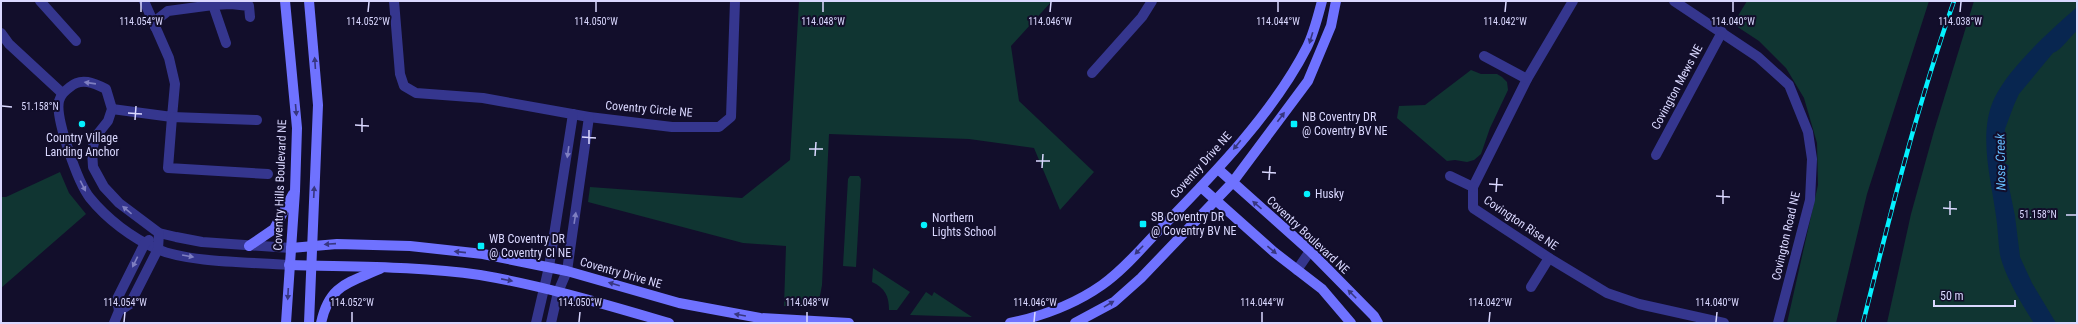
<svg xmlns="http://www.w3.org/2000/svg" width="2078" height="324" font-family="'Roboto Condensed',sans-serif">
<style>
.green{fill:#103532}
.water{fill:#082650}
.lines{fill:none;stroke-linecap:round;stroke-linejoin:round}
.street{stroke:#35368e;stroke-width:10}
.secondary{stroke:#6f72ff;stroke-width:10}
.rail-casing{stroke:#04f1ff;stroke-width:4.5}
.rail{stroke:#120e2b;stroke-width:3;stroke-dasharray:9;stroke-linecap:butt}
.oneway{fill:#373680}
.oneway2{fill:#7f7fc1}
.ticks{fill:none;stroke:#dad8ff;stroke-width:1.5}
.poi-dot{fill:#04f1ff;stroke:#120e2b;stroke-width:1.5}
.labels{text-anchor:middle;stroke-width:4;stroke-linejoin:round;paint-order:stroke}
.street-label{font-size:12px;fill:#dad8ff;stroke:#120e2b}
.poi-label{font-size:12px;fill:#dad8ff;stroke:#120e2b;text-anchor:start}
.water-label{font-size:13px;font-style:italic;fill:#66bfff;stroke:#120e2b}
.ticks-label{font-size:10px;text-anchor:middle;fill:#dad8ff;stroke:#120e2b;stroke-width:4;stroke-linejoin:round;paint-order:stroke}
</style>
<rect width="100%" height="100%" fill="#120e2b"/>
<g class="green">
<polygon points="799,1 1052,1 1011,46 1019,101 1094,172 1060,210 1034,148 969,139 829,134 822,285 818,306 784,306 786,246 743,243 588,202 590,187 742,198 790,160"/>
<polygon points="1747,1 1929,1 1867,194 1836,323 1787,323 1818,185 1817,143 1804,98 1786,68 1759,41 1733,24"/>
<polygon points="1974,1 2077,1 2077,323 1887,323 1911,214 1934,131"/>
<polygon points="1471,70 1481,74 1497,74 1502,77 1507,82 1508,90 1490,128 1481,154 1474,160 1467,162 1455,160 1447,161 1397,118 1399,106 1425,105"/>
<polygon points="60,172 69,193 86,214 1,288 1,197 6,197"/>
<polygon points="850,176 859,176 861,179 856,267 843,266 848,179"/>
<path d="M873,268L910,292L897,310H889C889,296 885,288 872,282Z"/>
<polygon points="926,292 932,296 934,292 972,317 910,315"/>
</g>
<path class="water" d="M2077,7V31C2069,37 2063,49 2053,53L2019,94L2014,105L2005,129V163L2009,166L2007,173L2008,182L2015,216L2020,257L2032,283L2056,323H2034C2022,305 2005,276 2000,255C1998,242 1998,228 1996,216C1991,179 1978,134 1994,99C2009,67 2051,30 2077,7Z"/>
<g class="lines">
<g class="street">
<polyline points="40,1 76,41"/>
<polyline points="394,1 400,74 404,86 416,93 483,98 589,117 672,127 719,127 731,117 735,1"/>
<polyline points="1573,1 1527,79 1473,187 1473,208 1549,258 1607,293 1639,304 1724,323"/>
<polyline points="1674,1 1758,57 1789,85 1808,132 1812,159 1810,200 1778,323"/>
<polyline points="213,5 226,43"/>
<polyline points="155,27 159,18 168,11 213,5 231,4 249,6 250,17"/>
<polyline points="1,33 9,44 62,93"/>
<polyline points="1484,56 1527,79"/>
<polyline points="1092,73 1142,17 1152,1"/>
<polyline points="112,109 172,117 175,84 169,58 144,1"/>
<polyline points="257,120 172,117 168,168 268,174"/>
<polyline points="1656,155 1722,32"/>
<polyline points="1450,176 1473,187"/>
<path d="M289,265C253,262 189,263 157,249C132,238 107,219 90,198C78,183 55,118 59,101C61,94 65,91 70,87C81,77 94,83 106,89L112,109L108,121L96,136L92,150L93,167L104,187L119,203L159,233L176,237L202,242L291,248"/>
<polyline points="1297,270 1310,251"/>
<polyline points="1531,287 1549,258"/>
<polyline points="119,311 117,299 145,243 149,240"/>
<polyline points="114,323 119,311 130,304 158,249 159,233"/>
<polyline points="536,323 549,267 573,114"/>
<polyline points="551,323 558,292 567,271 589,117"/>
</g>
<g class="secondary">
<polyline points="285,1 297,128 295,191 286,323"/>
<polyline points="1218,169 1310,251 1374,316 1378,323"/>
<polyline points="1201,187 1274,252 1322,289 1351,323"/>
<polyline points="249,246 274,229 293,194"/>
<polyline points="291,248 337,244 410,246 483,254 567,271 679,303 760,318 849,323"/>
<path d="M289,265C353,267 417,266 480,275C545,286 607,305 669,323"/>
<polyline points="309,323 318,105 309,1"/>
<path d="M321,323C329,285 348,283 380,269"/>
<path d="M1010,323C1043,316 1075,304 1102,285C1125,269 1144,245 1163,226C1214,174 1274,112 1307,47C1314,33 1318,16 1322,1"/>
<polyline points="1075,323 1114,302 1141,278 1232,183 1308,81 1331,26 1336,1"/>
</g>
<defs>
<path id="rail" d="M1863,323C1890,215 1917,106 1954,1"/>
</defs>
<use href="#rail" class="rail-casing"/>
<use href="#rail" class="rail"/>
</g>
<defs><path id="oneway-solid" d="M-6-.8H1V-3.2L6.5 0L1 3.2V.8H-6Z"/></defs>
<g class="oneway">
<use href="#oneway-solid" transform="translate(1311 38) rotate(107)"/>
<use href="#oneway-solid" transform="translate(315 63) rotate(-94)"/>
<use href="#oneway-solid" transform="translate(296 110) rotate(85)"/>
<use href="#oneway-solid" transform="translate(1281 117) rotate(-53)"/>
<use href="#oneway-solid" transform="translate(1237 145) rotate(129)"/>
<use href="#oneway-solid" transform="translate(314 192) rotate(-87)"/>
<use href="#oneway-solid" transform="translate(1257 205) rotate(-139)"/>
<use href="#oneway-solid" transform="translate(330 244) rotate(176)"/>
<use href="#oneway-solid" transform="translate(1139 250) rotate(134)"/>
<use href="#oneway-solid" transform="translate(1272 250) rotate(40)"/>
<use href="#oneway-solid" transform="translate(460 252) rotate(-174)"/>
<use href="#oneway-solid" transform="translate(507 280) rotate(11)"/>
<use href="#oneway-solid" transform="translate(614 284) rotate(-164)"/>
<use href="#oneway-solid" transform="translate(288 294) rotate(93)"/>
<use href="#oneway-solid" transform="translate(1352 294) rotate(-135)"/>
<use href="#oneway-solid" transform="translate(1109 304) rotate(-31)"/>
<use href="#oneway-solid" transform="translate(740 315) rotate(-170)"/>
</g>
<g class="oneway2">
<use href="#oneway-solid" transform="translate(90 83) rotate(-172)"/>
<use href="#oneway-solid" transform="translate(568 152) rotate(98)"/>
<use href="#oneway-solid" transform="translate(83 186) rotate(63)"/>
<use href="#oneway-solid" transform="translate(127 210) rotate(-140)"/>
<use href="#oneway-solid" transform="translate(575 218) rotate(-81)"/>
<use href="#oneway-solid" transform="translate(188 256) rotate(10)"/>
<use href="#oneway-solid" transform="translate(135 262) rotate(116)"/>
</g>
<path class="ticks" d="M141,12V2M368,12L369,2M596,12V2M823,12V2M1050,12L1051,2M1278,12V2M1505,12L1506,2M1733,12V2M1960,12L1961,2M2,106L12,107M128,113L142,114M135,120L136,106M355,125L369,126M362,132V118M582,137L596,138M589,144V130M809,149H823M815,156L816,142M1036,161H1050M1042,168L1043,154M1262,172L1276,173M1269,180L1270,166M1489,184L1503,185M1496,192L1497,178M1716,196L1730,197M1723,204V190M1943,208L1957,209M1950,215V201M2066,215H2076M124,322L125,312M352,322V312M579,322L580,312M807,322V312M1034,322L1035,312M1262,322V312M1489,322L1490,312M1716,322L1717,312"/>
<g class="poi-dot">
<circle cx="82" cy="124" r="4"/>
<rect x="1290" y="120" width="8" height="8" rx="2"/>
<circle cx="1307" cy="194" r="4"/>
<rect x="1139" y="220" width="8" height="8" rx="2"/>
<circle cx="924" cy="225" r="4"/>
<rect x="477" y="242" width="8" height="8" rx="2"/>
</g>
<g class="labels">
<g class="street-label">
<text transform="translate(1677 87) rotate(-62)" y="4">Covington Mews NE</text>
<text transform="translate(649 109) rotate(5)" y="4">Coventry Circle NE</text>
<text transform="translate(1201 165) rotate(-48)" y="4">Coventry Drive NE</text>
<text transform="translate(280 185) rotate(-88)" y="4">Coventry Hills Boulevard NE</text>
<text transform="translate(1521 223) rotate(34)" y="4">Covington Rise NE</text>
<text transform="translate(1308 235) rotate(43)" y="4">Coventry Boulevard NE</text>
<text transform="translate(1786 236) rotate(-77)" y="4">Covington Road NE</text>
<text transform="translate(621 273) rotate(16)" y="4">Coventry Drive NE</text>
</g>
<g class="poi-label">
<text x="1302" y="121">NB Coventry DR<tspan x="1302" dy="14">@ Coventry BV NE</tspan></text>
<text x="82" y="142" text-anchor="middle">Country Village<tspan x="82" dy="14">Landing Anchor</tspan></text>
<text x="1315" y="198">Husky</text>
<text x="1151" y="221">SB Coventry DR<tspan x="1151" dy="14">@ Coventry BV NE</tspan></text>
<text x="932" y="222">Northern<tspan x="932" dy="14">Lights School</tspan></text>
<text x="489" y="243">WB Coventry DR<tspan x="489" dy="14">@ Coventry CI NE</tspan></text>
</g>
<g class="water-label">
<text transform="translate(2000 162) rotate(-91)" y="5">Nose Creek</text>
</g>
</g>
<g class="ticks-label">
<text x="1505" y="25">114.042°W</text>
<text x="1960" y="25">114.038°W</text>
<text x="141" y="25">114.054°W</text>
<text x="368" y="25">114.052°W</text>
<text x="596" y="25">114.050°W</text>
<text x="823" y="25">114.048°W</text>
<text x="1050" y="25">114.046°W</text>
<text x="1278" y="25">114.044°W</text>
<text x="1733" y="25">114.040°W</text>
<text x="40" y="110">51.158°N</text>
<text x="2038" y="218">51.158°N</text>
<text x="125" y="306">114.054°W</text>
<text x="352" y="306">114.052°W</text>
<text x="580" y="306">114.050°W</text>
<text x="807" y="306">114.048°W</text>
<text x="1035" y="306">114.046°W</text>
<text x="1262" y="306">114.044°W</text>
<text x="1490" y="306">114.042°W</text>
<text x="1717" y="306">114.040°W</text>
</g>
<rect width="2078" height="324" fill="none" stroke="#dad8ff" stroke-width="4"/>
<path d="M1934 300v6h81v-6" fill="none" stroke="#dad8ff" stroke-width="2"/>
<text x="1940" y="300" font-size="12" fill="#dad8ff" stroke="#120e2b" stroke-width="3" paint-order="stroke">50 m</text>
</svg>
